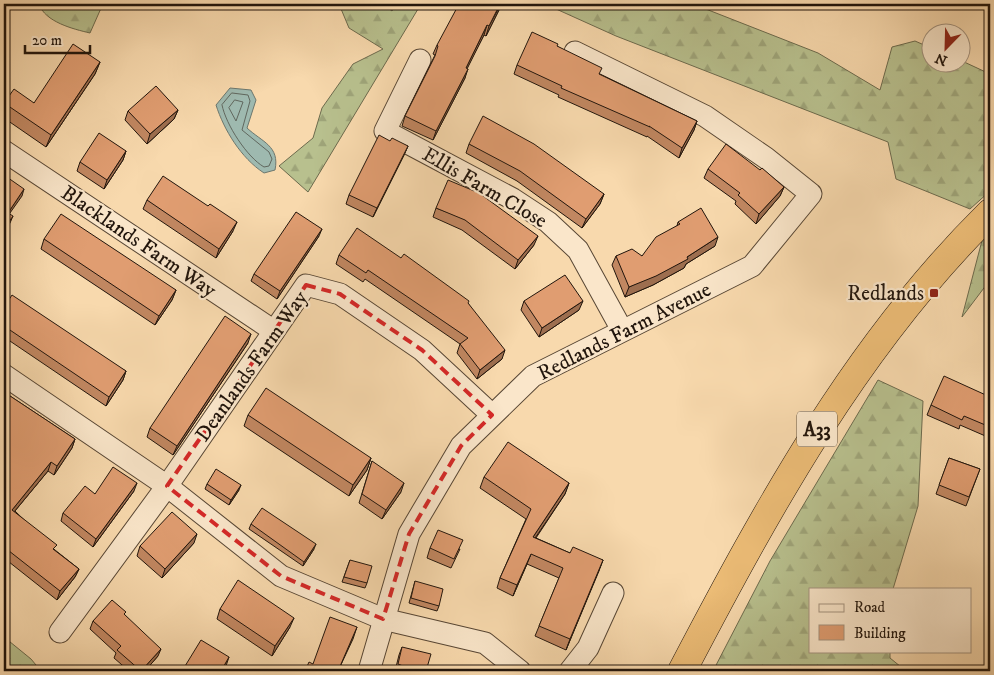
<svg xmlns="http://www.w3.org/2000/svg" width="994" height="675" font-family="'IM FELL DW Pica',serif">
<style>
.forest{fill:url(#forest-firs);stroke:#6c6a4d}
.water{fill:#9eb9af;stroke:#6c776e}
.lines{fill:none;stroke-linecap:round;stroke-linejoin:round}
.shore{stroke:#60675e;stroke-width:1}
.minor-casing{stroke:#574634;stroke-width:23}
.trunk-casing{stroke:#21150c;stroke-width:29}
.minor{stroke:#fae6ca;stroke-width:21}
.trunk{stroke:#ecbc76;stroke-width:28}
.wall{fill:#c18761;stroke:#21150c}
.shaded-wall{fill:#9d6e4f;stroke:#21150c}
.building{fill:#e09d71;stroke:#21150c}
.marked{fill:none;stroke:#d62828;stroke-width:4;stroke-dasharray:10 6;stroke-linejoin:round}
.poi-dot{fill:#8f2418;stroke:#fae6ca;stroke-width:2}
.labels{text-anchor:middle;stroke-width:4.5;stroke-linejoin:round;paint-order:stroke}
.shield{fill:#fae6ca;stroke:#625445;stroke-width:1}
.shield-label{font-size:20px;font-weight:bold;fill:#21150c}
.street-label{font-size:21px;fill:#21150c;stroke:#fae6ca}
.poi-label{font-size:21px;fill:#21150c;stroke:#fae6ca;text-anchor:end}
</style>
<defs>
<pattern id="forest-firs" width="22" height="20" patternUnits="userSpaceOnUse" patternTransform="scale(1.25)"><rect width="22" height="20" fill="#b8c08e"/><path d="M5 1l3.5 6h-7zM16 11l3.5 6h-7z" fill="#9ea479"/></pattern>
</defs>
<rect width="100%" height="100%" fill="#f8d9ad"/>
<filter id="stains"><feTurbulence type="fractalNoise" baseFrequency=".004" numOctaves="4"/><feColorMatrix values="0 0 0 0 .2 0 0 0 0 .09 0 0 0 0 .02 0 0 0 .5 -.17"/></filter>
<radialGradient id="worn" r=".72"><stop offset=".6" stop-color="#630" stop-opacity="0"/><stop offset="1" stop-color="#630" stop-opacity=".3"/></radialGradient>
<g class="forest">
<path d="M39,4H101L102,6L90,33C73,29 45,22 39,4Z"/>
<polygon points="339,4 383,4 392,11 396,4 421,4 308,192 279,166 313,138 322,108 353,64 383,49 349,28"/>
<polygon points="545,4 693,4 818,53 880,90 892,47 915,41 931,48 932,62 962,61 990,74 990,191 970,209 896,179 888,142 616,36"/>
<polygon points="990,227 990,280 962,317 984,233"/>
<polygon points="878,380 923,401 918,506 893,589 810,589 810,651 890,651 890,658 906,671 713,671 770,561"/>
<polygon points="4,637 31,659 41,671 4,671"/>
</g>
<path class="water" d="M230,88L251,90L256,100L247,128C262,142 280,146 275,170L264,173C241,158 224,130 216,105Z"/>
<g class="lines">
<g class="shore">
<path d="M232,93L248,95L250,101L242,130L269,152L272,159L269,166L264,167C247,157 226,125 222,105Z"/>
<polygon points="235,100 243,102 236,121 229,108"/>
</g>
<defs>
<g id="minor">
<polyline points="420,60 385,131 513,199 548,222 578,250 622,330"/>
<polyline points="4,151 274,331"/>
<polyline points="4,375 167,486 306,285 340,294 422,350 492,415"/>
<polyline points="60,632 167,486 281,576 383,619 485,643 520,671"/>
<polyline points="369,671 409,534 461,446 533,376 752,266 811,194 766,158 705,116 575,52"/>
<polyline points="570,671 588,648 613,593"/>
</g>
<path id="trunk" d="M682,671C768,507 857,344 990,213"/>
</defs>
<use href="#minor" class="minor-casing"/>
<use href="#trunk" class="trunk-casing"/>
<use href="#minor" class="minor"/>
<use href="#trunk" class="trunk"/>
</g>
<g class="wall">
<polygon points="499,10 486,36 484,35 467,68 465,78 433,140 402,126 405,116 435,55 433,54 437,45"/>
<polygon points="557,46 600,74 697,121 694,130 679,158 647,136 647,137 558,97 559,95 514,74 517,65"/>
<polygon points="100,62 95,74 46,147 4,118 4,103 34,103"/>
<polygon points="178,110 174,119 147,144 125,120 128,111"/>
<polygon points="390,141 408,146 404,155 373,217 346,204 349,195"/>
<polygon points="469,144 604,194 600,204 582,228 517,181 466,153"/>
<polygon points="126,151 123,160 104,189 77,171 80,162"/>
<polygon points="708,169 784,187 780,196 756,224 735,204 736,201 704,178"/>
<polygon points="147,200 233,231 216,258 143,209"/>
<polygon points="436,208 534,245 515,269 462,230 433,217"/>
<polygon points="678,222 715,246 686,264 684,268 653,285 625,297 612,265 616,256 642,256 677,226"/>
<polygon points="319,236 277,299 251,281 254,274"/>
<polygon points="44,239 176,290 172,300 155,325 41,249"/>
<polygon points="339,255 468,303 502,359 477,379 457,353 460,344 365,279 363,282 336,264"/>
<polygon points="524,301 579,310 539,337 521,310"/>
<polygon points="4,307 126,371 123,380 106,406 4,337"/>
<polygon points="248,343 173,455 147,437 150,428"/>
<polygon points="4,392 75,439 72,448 54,475 48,471 15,511 55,550 79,569 75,577 57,600 4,558"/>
<polygon points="990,392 990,438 960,425 959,429 927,415 931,405 988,396"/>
<polygon points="248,415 371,458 367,470 349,496 244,426"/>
<polygon points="949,458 980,469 966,506 936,494"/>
<polygon points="372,461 401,492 382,519 359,503"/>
<polygon points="484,477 569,483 565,494 536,538 570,553 603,560 566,650 535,636 559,578 527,564 513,596 497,588 500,578 526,519 480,488"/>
<polygon points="207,484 239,490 229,505 205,489"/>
<polygon points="134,491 93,547 61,521 63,513 95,494"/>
<polygon points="251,524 314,549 303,566 249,529"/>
<polygon points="194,543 162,578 137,556 140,546"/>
<polygon points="430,548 460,549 451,568 427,558"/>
<polygon points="350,560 367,583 365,588 342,582"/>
<polygon points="415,581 439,606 437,611 409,603"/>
<polygon points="220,609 290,627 272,656 217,619"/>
<polygon points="125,615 158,656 145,671 129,671 114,658 116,653 90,629 93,621"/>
<polygon points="402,647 426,671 395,671 399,655"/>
</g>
<g class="shaded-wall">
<polygon points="501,4 499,10 486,36 489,26"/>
<polygon points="487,25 484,35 463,77 466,68"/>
<polygon points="100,62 95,74 46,147 51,135"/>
<polygon points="468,69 465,78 433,140 436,131"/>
<polygon points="178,110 174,119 147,144 150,134"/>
<polygon points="697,121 694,130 679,158 682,148"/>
<polygon points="408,146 404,155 373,217 377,208"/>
<polygon points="126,151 123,160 104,189 107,180"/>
<polygon points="784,187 780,196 756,224 759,214"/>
<polygon points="24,189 22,196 5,220 8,213"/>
<polygon points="604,194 600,204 582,228 586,219"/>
<polygon points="13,216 10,223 4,232 4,229"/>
<polygon points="237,222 233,231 216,258 219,249"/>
<polygon points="322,229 319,236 277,299 280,291"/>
<polygon points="538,236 534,245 515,269 518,260"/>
<polygon points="718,237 715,246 686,264 684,268 653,285 625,297 629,287 687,257"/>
<polygon points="176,290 172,300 155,325 159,316"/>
<polygon points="583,301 579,310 539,337 542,328"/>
<polygon points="251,334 248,343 173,455 177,446"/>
<polygon points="505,350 502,359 477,379 480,370"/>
<polygon points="126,371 123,380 106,406 109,397"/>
<polygon points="75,439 72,448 54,475 57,466"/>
<polygon points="371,458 367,470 349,496 353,485"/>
<polygon points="51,462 48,471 9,518 12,510"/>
<polygon points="137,483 134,491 93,547 96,539"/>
<polygon points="404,483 401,492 382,519 386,510"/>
<polygon points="569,483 565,494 529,547 533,537"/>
<polygon points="241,485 239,490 229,505 231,500"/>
<polygon points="197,534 194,543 162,578 165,569"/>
<polygon points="316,544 314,549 303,566 304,562"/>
<polygon points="531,554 527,564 513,596 517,585"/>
<polygon points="603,560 599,571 566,650 570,639"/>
<polygon points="79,569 75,577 57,600 60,591"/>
<polygon points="294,618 290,627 272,656 275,646"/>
<polygon points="357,627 353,639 338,671"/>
<polygon points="161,649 158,656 145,671 141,671"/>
<polygon points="229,657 225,669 224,671 221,671"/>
</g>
<g class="building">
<polygon points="459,4 500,4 489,26 487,25 466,68 468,69 436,131 405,116 435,56 438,46 437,45"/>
<polygon points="532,32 558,44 557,46 602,68 599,74 697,121 682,148 649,126 650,127 561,88 562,86 517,65"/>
<polygon points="73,44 100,62 51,135 4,103 14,89 34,103"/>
<polygon points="156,86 178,110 150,134 128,111"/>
<polygon points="483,116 534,144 604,194 586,219 520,171 469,144"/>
<polygon points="99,133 126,151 107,180 80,162"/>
<polygon points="379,135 390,141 392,138 408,146 377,208 349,195"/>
<polygon points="726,144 760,170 762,168 784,187 759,214 738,195 740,193 708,169"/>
<polygon points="4,175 24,189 8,213 13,216 4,229"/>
<polygon points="163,176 208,206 210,204 237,222 219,249 147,200"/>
<polygon points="448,180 479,193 538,236 518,260 465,220 436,208"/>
<polygon points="701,208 718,237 687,257 688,259 656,276 629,287 616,256 632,249 642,256 656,237 680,224 678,222"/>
<polygon points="296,212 322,229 280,291 254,274"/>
<polygon points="61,214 176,290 159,316 44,239"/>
<polygon points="357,228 401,258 404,254 469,301 468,303 505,350 480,370 460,344 468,338 368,270 366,273 339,255"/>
<polygon points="565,275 583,301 542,328 524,301"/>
<polygon points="12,295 126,371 109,397 4,326 4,307"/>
<polygon points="225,316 251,334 177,446 150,428"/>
<polygon points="944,376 988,396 990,392 990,427 964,416 962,420 931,405"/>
<polygon points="266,388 371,458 353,485 248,415"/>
<polygon points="4,392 75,439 57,466 51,462 12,510 57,545 53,549 79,569 60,591 4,547"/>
<polygon points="508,442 569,483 533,537 570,553 573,547 603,560 570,639 539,626 563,568 531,554 517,585 500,578 531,509 484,477"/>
<polygon points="949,458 980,469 969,497 939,485"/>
<polygon points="372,461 404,483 386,510 362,494"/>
<polygon points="113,467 137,483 96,539 63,513 85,486 95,494"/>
<polygon points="216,469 241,485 231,500 207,484"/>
<polygon points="262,508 316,544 304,562 251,524"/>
<polygon points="172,512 197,534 165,569 140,546"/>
<polygon points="438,530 463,540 454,559 430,548"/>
<polygon points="350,560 372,566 367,583 344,577"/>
<polygon points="238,580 294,618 275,646 220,609"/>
<polygon points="415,581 443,589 439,606 411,598"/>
<polygon points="112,600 126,612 124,614 161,649 141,671 117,650 121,646 93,621"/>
<polygon points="330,617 357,627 338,671 305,671 309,662 313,664"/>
<polygon points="201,640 229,657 221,671 182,671"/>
<polygon points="402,647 431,654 426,671 401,671 403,666 398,664"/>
</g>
<path class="marked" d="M306,285L340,294L422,350L492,415L461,446L409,534L383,619L281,576L167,486Z"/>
<rect class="poi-dot" x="929" y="288" width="10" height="10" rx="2.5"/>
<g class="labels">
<rect class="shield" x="797" y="411.5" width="40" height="35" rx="4"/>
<g class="shield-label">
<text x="817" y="436">A33</text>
</g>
<g class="street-label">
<text transform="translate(485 187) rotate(30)" y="7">Ellis Farm Close</text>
<text transform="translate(139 241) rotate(34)" y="7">Blacklands Farm Way</text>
<text transform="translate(624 331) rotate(-27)" y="7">Redlands Farm Avenue</text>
<text transform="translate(251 366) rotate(-55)" y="7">Deanlands Farm Way</text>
</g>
<g class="poi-label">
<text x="924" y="300">Redlands</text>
</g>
</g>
<rect width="994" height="675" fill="none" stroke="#f8d9ad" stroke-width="20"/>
<rect x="5" y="5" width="984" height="665" fill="none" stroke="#21150c" stroke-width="2.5"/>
<rect x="10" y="10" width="974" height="655" fill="none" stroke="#21150c"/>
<rect x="809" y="588" width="162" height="65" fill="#fae6ca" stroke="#a3927e"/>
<rect x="819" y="604" width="25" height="8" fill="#fae6ca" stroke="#a3927e"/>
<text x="854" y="612" font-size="15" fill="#21150c">Road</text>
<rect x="819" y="625" width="25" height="15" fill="#e09d71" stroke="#a3927e"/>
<text x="854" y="638" font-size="15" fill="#21150c">Building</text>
<g transform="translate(946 48) rotate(203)"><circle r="24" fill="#fae6ca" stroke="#a3927e"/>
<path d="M0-4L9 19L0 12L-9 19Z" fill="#8f2418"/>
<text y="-8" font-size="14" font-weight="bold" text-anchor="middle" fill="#21150c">N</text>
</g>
<path d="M25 45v8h65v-8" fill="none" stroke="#21150c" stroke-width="2.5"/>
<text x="32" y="45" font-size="15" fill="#21150c" stroke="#fae6ca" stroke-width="4" paint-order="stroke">20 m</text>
<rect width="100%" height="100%" filter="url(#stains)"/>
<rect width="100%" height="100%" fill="url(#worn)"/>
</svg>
